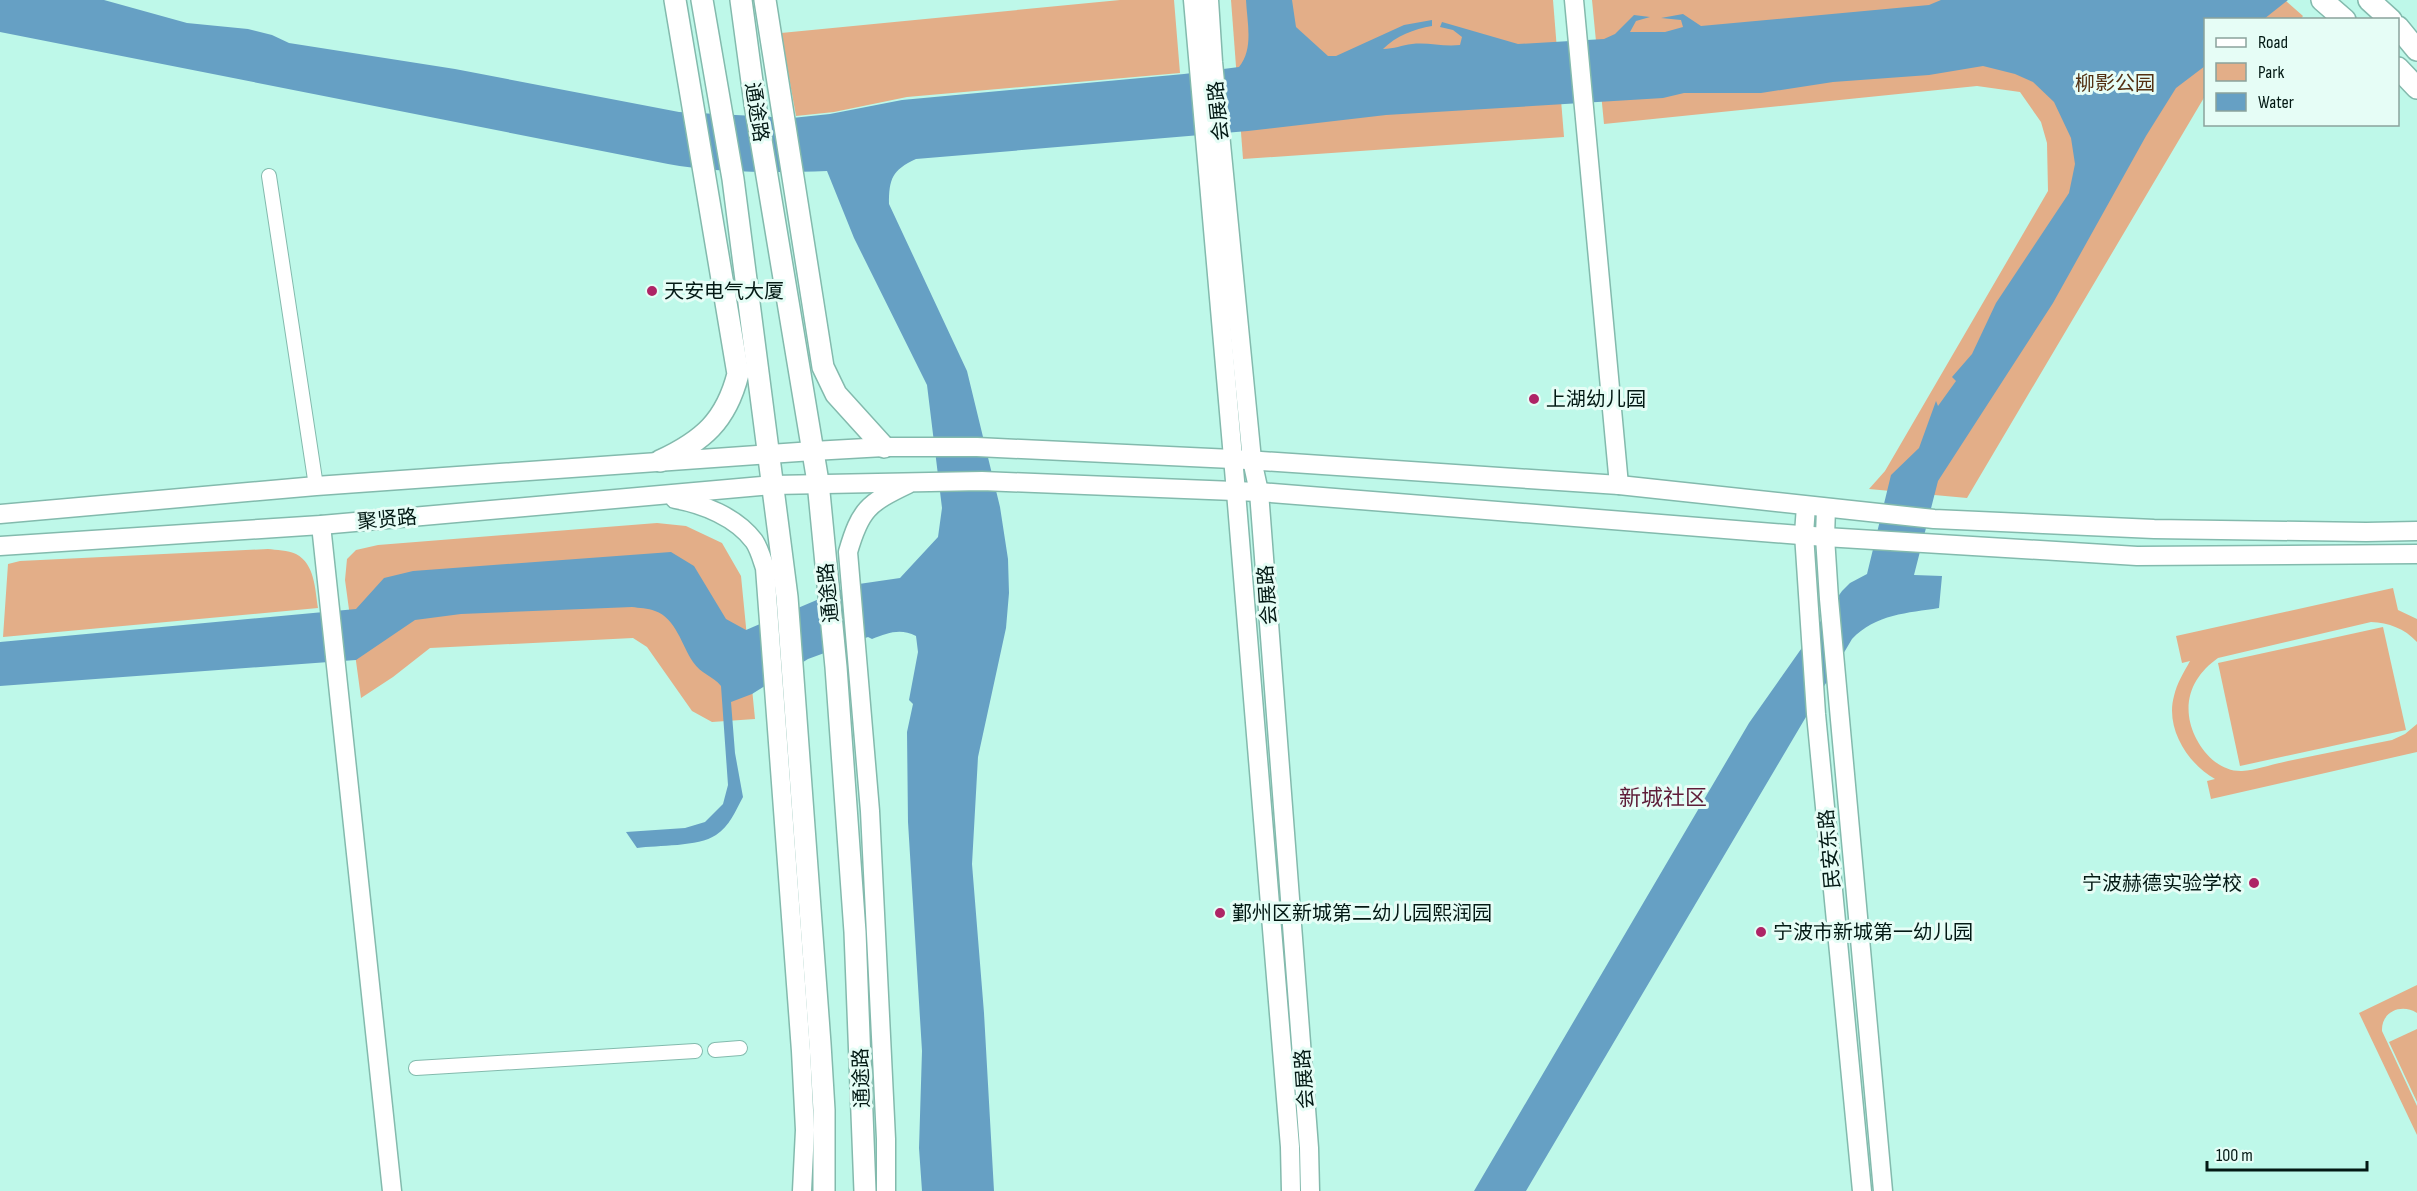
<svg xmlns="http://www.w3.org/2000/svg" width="2417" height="1191" font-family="'Sofia Sans Condensed','Noto Sans SC',sans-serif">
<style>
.green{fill:#e3ae88}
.water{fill:#66a0c4}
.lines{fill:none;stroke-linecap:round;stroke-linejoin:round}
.street-casing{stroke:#83baad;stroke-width:16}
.secondary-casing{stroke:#83baad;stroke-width:21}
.primary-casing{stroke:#83baad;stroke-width:24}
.street{stroke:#fff;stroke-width:14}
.secondary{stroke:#fff;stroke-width:18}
.primary{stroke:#fff;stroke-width:21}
.poi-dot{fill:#ae2466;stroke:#e6fdf6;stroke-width:2}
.labels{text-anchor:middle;stroke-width:6;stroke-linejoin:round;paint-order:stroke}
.park-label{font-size:20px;fill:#533012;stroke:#e6fdf6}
.street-label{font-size:20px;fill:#031914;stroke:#e6fdf6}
.poi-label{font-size:20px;fill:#031914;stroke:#e6fdf6;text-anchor:start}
.quarter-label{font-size:22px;fill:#5e1c38;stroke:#e6fdf6}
</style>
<rect width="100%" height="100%" fill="#bef8e9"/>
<g class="green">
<polygon points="1120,0 1174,0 1180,73 907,97 834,112 796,116 781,33"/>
<polygon points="1231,0 1553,0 1564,137 1243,159"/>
<polygon points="1592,0 2285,0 2303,16 2300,20 2206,20 2205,96 1967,498 1869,489 1885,471 2048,191 2047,143 2041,122 2020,92 1977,86 1604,124"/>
<polygon points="657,523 686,526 722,543 741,576 755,719 712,722 692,711 647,647 633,638 430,648 393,677 361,698 345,580 347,559 356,550 378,545"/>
<path d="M268,549C276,550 288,550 296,554C315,564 315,589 318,608L3,637L8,564L20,561Z"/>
<path d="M2393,588L2398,610L2417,619V642C2404,628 2389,623 2371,622L2218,658C2198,672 2186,692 2189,716C2192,741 2214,772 2242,771C2257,770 2273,764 2288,761C2322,754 2357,747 2392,740L2405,734L2417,724V752L2211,799L2207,781L2215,779C2188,764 2165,728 2174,696C2177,683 2184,672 2190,661L2182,663L2176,636Z"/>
<polygon points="2383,627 2406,730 2240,766 2218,663"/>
<path d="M2417,985V1013C2401,1003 2381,1012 2382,1031L2417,1106V1135L2359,1013Z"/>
<polygon points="2417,1029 2417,1102 2389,1042"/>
</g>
<path class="water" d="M0,0H104L187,23L248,29L272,35L289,43L455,69L679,112L792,118L830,114L902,100L1184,74L1239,67C1254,49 1247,22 1246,0H1292L1296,27L1328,56H1336L1404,25L1432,20V26C1414,29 1396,36 1383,49C1394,49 1402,45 1412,44C1428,42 1443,47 1460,45L1462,37L1453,30L1440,27L1442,22L1518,44L1604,39L1615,34L1634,15L1650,17L1636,21L1630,32H1665L1683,27L1681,20L1661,18L1683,14L1701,26L1929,5L1941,0H2288L2264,19L2206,20L2205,66L2176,88L2146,136L2053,303L1938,481L1914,575L1942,576L1939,608C1908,613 1876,614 1852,639L1526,1191H1474L1749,723L1842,591L1850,583L1867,574L1891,475L1919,448L1936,401L1938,406L1956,381L1952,377L1972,354L1996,303L2069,193L2075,164L2071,138L2054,102L2033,82L2015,74L1983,66L1929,75L1833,82L1761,93H1684L1663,98L1386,115L1248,131L916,159C892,170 889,179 889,204L967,371L1000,507L1008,559L1009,593L1006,628L978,757L972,864L984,1013L994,1191H922L919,1148L922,1051L908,822L907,732L913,704L909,700L918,652L916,636C900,628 888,633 872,639L868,637L808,659L752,694L731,702L735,753L743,797C736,810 729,827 716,835C698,847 658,845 637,848L626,832L685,828L705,822L723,804L728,785L721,686C713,676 701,674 693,662C682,646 676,618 655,611C648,608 639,608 632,607L461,614L415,620L356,660L0,686V642L356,609L384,578L413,571L671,552L694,566L726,619L746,630L852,585L900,578L938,537L942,508L927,385L854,238L827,171C775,173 719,173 668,164L0,32Z"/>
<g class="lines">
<defs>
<g id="street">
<polyline points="269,176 316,486"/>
<polyline points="715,1050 740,1048"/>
<polyline points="416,1068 695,1051"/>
</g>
<g id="secondary">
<polyline points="1193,0 1236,492 1290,1147 1291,1191"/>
<polyline points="1209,0 1213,62 1252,460 1259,492 1309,1148 1310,1191"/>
<polyline points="1574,0 1619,485"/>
<path d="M675,499C703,504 736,517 754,541C759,548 762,559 765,568L801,1051L805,1130L802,1191"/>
<polyline points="1806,506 1804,534 1816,714 1862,1191"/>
<polyline points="1826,508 1825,537 1829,599 1883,1191"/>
<polyline points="0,514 316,486 813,451 884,447 977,447 1232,459 1619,485 1934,519 2154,529 2366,532 2417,531"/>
<polyline points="321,525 392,1191"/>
<polyline points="0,546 321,525 773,485 982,481 1259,492 1825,537 2137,556 2417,554"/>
<path d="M886,1191V1139L870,811L848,552C860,510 868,503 908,484"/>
</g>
<g id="primary">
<polyline points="702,0 733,179 787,597 820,1044 824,1110 824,1191"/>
<polyline points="741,0 755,104 818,482 836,667 855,932 865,1191"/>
<polyline points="765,0 823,367 836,394 884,447"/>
<polyline points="2322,0 2345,20"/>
<polyline points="2369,0 2391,20"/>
<polyline points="2398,27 2417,50"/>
<polyline points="2398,68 2417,88"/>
<path d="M660,461C703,441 726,421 738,374L675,0"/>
</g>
</defs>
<use href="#street" class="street-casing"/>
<use href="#secondary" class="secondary-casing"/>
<use href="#primary" class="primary-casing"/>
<use href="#street" class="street"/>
<use href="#secondary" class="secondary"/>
<use href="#primary" class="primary"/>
</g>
<g class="poi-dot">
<circle cx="652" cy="291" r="6"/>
<circle cx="1534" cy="399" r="6"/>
<circle cx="2254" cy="883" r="6"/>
<circle cx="1220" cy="913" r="6"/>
<circle cx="1761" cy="932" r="6"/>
</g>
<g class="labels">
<g class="park-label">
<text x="2115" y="90">柳影公园</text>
</g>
<g class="street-label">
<text transform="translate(1218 111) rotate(-96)" y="7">会展路</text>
<text transform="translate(757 112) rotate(81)" y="7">通途路</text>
<text transform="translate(387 519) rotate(-5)" y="7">聚贤路</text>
<text transform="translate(828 593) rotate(-96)" y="7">通途路</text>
<text transform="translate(1267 595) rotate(-94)" y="7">会展路</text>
<text transform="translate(1829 849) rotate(-95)" y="7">民安东路</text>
<text transform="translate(861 1078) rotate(-92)" y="7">通途路</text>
<text transform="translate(1304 1079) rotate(-94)" y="7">会展路</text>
</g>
<g class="poi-label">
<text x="664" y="298">天安电气大厦</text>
<text x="1546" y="406">上湖幼儿园</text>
<text x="2242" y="890" text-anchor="end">宁波赫德实验学校</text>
<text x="1232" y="920">鄞州区新城第二幼儿园熙润园</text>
<text x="1773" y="939">宁波市新城第一幼儿园</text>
</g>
<g class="quarter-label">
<text x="1663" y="805">新城社区</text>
</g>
</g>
<rect x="2204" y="18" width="195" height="108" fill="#e6fdf6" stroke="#8ba29c" stroke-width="1.5"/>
<rect x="2216" y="38" width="30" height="9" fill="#ffffff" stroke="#8ba29c" stroke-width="1.5"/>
<text x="2258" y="48" font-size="18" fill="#031914">Road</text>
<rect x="2216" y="63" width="30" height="18" fill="#e3ae88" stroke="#8ba29c" stroke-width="1.5"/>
<text x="2258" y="78" font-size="18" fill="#031914">Park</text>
<rect x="2216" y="93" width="30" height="18" fill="#66a0c4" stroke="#8ba29c" stroke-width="1.5"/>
<text x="2258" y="108" font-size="18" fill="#031914">Water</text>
<path d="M2207 1161v9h160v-9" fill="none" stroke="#031914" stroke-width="3"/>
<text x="2216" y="1161" font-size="18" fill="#031914" stroke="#e6fdf6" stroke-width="4.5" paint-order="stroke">100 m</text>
</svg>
